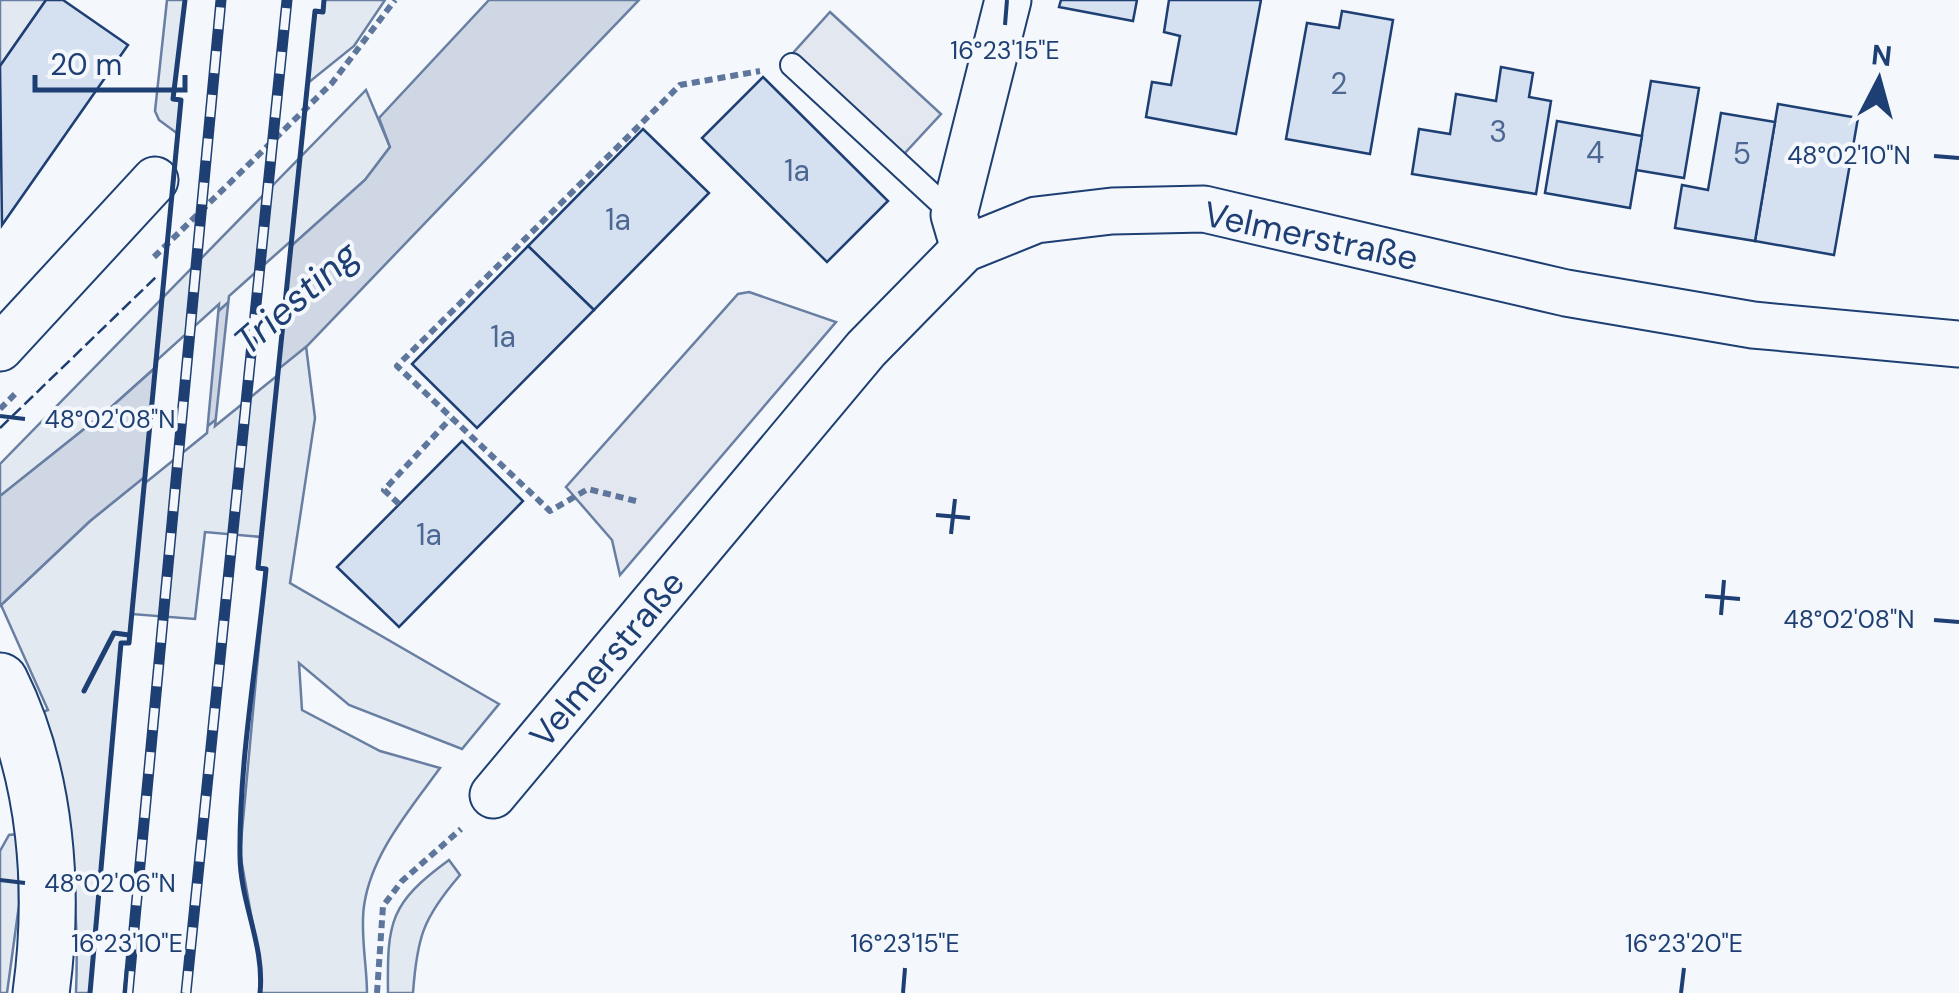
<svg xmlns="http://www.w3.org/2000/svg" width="1959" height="993" font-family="'DM Sans',sans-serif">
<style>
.green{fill:#e3e9f0;stroke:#687fa3;stroke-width:2.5}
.parking{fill:#e3e8f0;stroke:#687fa3;stroke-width:2.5}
.water{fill:#cfd7e4;stroke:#687fa3;stroke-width:2.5}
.pier{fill:#f4f7fb;stroke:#687fa3;stroke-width:2.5}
.building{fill:#d5e0f0;stroke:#1d3f73;stroke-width:2.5}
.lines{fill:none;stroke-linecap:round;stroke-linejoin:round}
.lane-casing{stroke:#1d3f73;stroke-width:26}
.street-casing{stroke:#1d3f73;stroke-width:49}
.secondary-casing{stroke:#1d3f73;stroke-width:59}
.path{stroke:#5e769c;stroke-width:6;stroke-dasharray:8 5;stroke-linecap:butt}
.lane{stroke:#f4f7fb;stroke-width:22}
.street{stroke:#f4f7fb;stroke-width:45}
.secondary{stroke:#f4f7fb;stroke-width:55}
.rail-casing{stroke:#1d3f73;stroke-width:11}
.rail{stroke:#f4f7fb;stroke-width:8;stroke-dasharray:22;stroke-linecap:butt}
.fence{stroke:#1d3f73;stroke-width:2.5;stroke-dasharray:12 5;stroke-linecap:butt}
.wall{stroke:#1d3f73;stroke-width:5}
.ticks{fill:none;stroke:#1d3f73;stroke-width:4}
.labels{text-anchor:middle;stroke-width:8;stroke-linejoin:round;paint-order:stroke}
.number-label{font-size:30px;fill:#4b6792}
.street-label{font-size:35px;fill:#1d3f73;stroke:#f4f7fb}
.water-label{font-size:38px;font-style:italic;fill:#1d3f73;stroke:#f4f7fb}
.ticks-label{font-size:25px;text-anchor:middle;fill:#1d3f73;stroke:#f4f7fb;stroke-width:8;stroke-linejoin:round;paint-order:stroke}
</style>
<rect width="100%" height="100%" fill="#f4f7fb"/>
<g class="green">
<polygon points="0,0 46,0 0,66"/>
<polygon points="167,0 185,0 173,99 181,100 178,134 159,120 155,111"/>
<polygon points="324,0 385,0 354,46 308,83 315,11 323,11"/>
<polygon points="366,90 390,147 365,180 108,410 0,496 0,464"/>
<path d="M306,346L315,418L290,583L499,704L462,749L349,705L299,663L302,710L380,751L440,768C411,808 371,854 364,906C360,934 367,965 367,993H260L259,959L240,853L266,570L258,568L261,537L205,532L195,619L132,614L129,643L121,644L90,993H76C80,889 68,813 40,713L48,710L1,605L90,521Z"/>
<polygon points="18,834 19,905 7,993 0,993 0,851 9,835"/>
<path d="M449,860L460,875C423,918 417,937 413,993H388C387,921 390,903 449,860Z"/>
</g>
<g class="parking">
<polygon points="830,12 941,114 904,154 793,53"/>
<polygon points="749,292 836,322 620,575 612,540 566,487 738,294"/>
</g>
<polygon class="water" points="489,0 639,0 307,346 90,521 0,606 0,496 108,410 365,180 390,147 379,118"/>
<g class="pier">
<polygon points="292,240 278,375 215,426 229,296"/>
<polygon points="219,304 207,433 144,484 156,361"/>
</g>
<g class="building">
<polygon points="46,0 63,0 128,45 2,225 0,66"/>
<polygon points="1061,0 1137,0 1133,21 1059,7"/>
<polygon points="1169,0 1261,0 1236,134 1146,117 1152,82 1171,85 1180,36 1164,32"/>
<polygon points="1342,11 1393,20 1370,154 1286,139 1307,23 1339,28"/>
<polygon points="1501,67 1533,73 1529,97 1551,101 1536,194 1412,174 1419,129 1450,134 1456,94 1496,101"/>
<polygon points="763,77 888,201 827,262 702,138"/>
<polygon points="1651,81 1699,88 1684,178 1636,170"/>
<polygon points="1778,104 1858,118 1834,255 1755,241"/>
<polygon points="1721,113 1775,122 1755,241 1675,228 1682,185 1708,190"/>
<polygon points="1557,121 1642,136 1630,208 1545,193"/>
<polygon points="643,129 709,193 594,310 528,246"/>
<polygon points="528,246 594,310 477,428 412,364"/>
<polygon points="462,441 523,501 399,627 337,567"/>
</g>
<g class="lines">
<defs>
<polyline id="lane" points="792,65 954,215"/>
<g id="street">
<polyline points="964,249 954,215 1008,0"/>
<polyline points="0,348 155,180"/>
<polyline points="493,795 866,349 964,249 1036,220 1112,211 1204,209 1566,293 1753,325 1959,344"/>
</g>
<path id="secondary" d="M0,681C47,775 55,891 41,993"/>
</defs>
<use href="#lane" class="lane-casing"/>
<use href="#street" class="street-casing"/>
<use href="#secondary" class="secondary-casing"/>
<g class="path">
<polyline points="154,257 332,83 395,0"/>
<polyline points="0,409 17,392"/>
<polyline points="636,501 588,489 550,511 397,366 680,85 760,71"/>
<polyline points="399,504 384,490 450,419"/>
<polyline points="377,993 383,906 402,881 461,829"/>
</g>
<use href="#lane" class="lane"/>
<use href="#street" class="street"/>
<use href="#secondary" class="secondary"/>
<defs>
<g id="rail">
<polyline points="128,993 221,0"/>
<polyline points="186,993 287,0"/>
</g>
</defs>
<use href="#rail" class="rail-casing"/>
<use href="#rail" class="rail"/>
<polyline class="fence" points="0,428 156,277"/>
<g class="wall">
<polyline points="84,691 114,633 129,635"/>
<polyline points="90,993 121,643 129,643 181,100 173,99 185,0"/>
<path d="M260,993C265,945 240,903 240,855C239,761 257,663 266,569L258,568L315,11L323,12L324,0"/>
</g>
</g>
<path class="ticks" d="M1005,25L1007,0M1934,156L1959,158M0,416L25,419M936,515L970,518M951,534L955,499M1705,596L1740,599M1721,615L1724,580M1934,620L1959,622M0,880L25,883M125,993L127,968M903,993L905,968M1681,993L1684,968"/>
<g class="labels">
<g class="number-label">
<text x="1339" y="94">2</text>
<text x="1498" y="142">3</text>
<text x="1595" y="163">4</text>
<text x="1742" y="164">5</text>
<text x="797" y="181">1a</text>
<text x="618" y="230">1a</text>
<text x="503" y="347">1a</text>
<text x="429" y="545">1a</text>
</g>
<g class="street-label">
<text transform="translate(1311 236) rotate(12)" y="12">Velmerstraße</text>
<text transform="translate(607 659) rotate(-50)" y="12">Velmerstraße</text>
</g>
<g class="water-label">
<text transform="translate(296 298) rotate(-41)" y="13">Triesting</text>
</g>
</g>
<g class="ticks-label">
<text x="1005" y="59">16°23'15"E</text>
<text x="1849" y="164">48°02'10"N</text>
<text x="110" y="428">48°02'08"N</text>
<text x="1849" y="628">48°02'08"N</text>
<text x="110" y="892">48°02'06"N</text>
<text x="127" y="952">16°23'10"E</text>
<text x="905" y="952">16°23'15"E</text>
<text x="1684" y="952">16°23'20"E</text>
</g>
<g transform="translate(1879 80) rotate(6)" stroke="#f4f7fb" stroke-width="8" paint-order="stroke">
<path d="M0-8L18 38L0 25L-18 38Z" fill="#1d3f73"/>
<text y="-15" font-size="28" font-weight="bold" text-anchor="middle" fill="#1d3f73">N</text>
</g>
<path d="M35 75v15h150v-15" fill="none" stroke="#1d3f73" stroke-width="5"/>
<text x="50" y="75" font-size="30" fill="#1d3f73" stroke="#f4f7fb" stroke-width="8" paint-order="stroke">20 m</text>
</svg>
